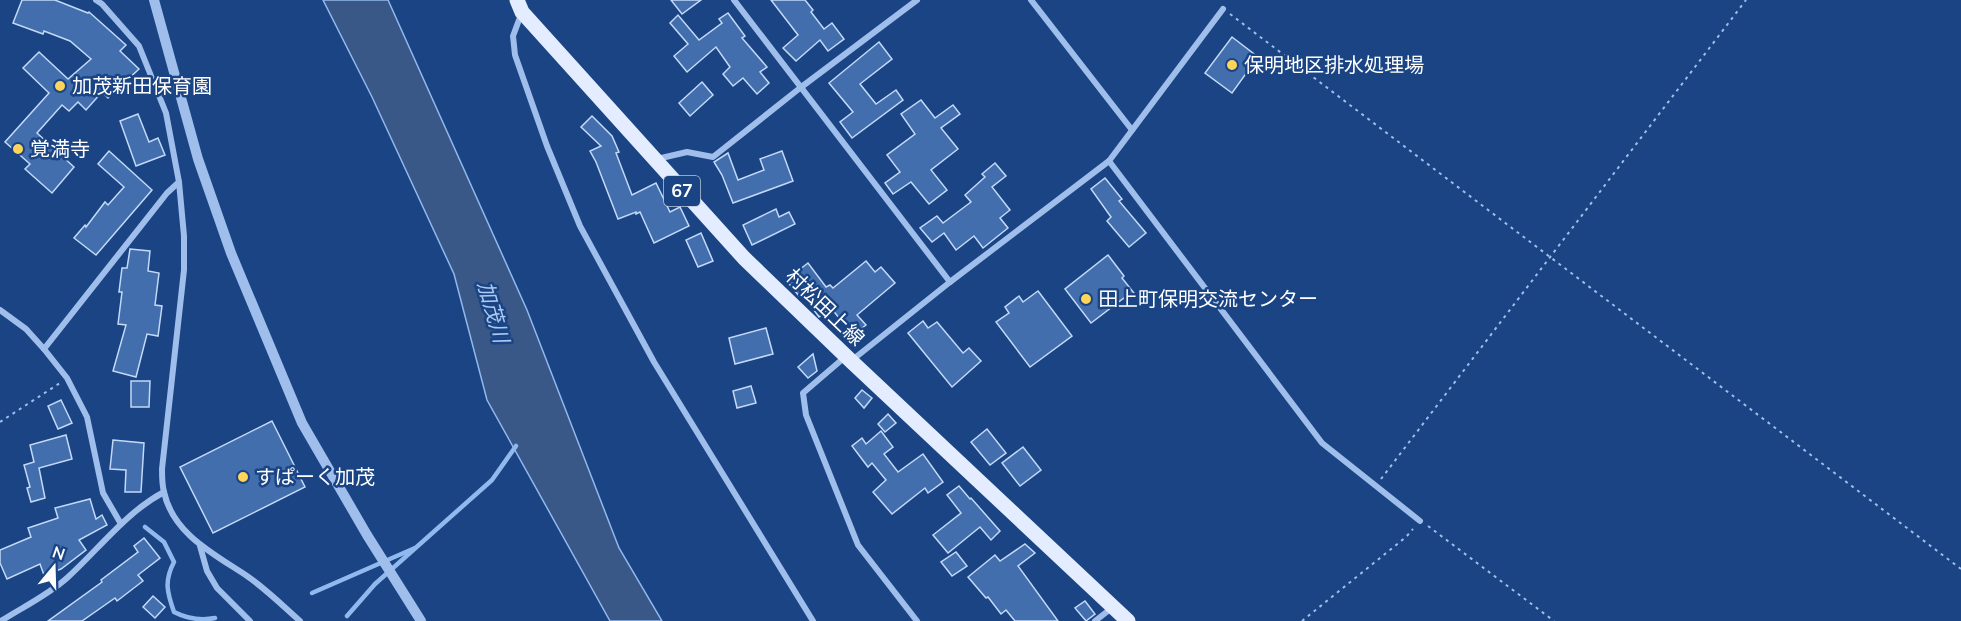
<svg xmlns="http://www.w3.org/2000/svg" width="1961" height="621" font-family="'Nunito Sans','Noto Sans JP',sans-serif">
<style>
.water{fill:#395887;stroke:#91b9ee;stroke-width:1.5}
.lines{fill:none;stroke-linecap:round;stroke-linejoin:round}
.stream{stroke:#91b9ee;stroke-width:4.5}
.building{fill:#426ead;stroke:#c3d9f8;stroke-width:1.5}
.path{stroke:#9fbeeb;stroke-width:2;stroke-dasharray:3 4.5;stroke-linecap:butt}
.minor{stroke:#9fbeeb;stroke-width:6}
.tertiary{stroke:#9fbeeb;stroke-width:10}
.primary{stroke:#e3edff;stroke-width:15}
.poi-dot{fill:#fed55a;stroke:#1a4483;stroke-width:2}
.labels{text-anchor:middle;stroke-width:5;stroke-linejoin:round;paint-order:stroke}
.shield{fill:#1a4483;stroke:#bac7da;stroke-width:1.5}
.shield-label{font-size:18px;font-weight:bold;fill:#fff}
.poi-label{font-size:20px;fill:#fff;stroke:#1a4483;text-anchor:start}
.street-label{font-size:20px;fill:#fff;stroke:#1a4483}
.water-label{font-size:21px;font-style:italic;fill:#aac9f3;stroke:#1a4483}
</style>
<rect width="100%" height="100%" fill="#1a4483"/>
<polygon class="water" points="323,0 388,0 527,310 619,548 662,621 610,621 487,400 454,274 372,97"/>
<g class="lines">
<g class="stream">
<path d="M145,527L164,542L174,562C164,581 167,592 174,612C188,619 200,621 215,618"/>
<polyline points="312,593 415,548"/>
<polyline points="347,616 375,584 492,480 516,446"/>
</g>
</g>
<g class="building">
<polygon points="22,0 55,0 88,13 89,12 126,45 120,51 139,69 108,98 102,92 86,110 78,102 69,111 62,105 37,133 74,167 52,193 25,169 30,164 5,142 49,93 23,68 39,52 68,79 91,59 70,41 44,31 43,34 13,23"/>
<polygon points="671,0 701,0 682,14"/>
<polygon points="771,0 805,0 813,10 811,12 824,29 832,23 844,39 828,51 820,40 796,61 783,48 798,35"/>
<polygon points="728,13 745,36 742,38 767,67 760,72 769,83 757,94 743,78 733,86 723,74 730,67 716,47 687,72 674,56 688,44 670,23 678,15 699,40 722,23 719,19"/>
<polygon points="1232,37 1258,57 1232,93 1205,73"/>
<polygon points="879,42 892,59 860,84 876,104 896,90 903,100 852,138 840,122 853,112 829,83"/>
<polygon points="702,82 713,95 690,116 679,103"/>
<polygon points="921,100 935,118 953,105 960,114 941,128 958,149 931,170 947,190 929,204 911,182 893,194 885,183 900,172 887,155 915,134 901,114"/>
<polygon points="138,114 149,142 158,138 165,155 136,166 120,121"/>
<polygon points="592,116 612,136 619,152 616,153 632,195 656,183 670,212 680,207 689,226 654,243 640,212 636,214 636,212 618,219 596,162 590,151 601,146 581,127"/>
<polygon points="109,151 152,190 96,255 74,238 85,225 86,227 105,202 108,205 124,187 98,164"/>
<polygon points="782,151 793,181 733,203 722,175 714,162 728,153 738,180 764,170 760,159"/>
<polygon points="995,163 1006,176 992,187 1010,210 1000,218 1008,228 983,248 974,236 956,250 944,233 932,242 920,228 937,216 943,223 971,202 965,195 985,177 982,174"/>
<polygon points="1105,178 1122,199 1119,201 1146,233 1129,247 1107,221 1111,217 1091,189"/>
<polygon points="776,209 779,217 789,212 795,224 752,245 743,225"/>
<polygon points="701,233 713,261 698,267 686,240"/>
<polygon points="130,249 150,251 148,271 159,273 155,305 162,306 158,336 147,334 136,377 113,371 126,325 118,324 122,292 119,292 122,268 127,268"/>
<polygon points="1108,255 1124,276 1122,278 1134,293 1125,300 1124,298 1091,323 1065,289"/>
<polygon points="866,261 875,272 881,267 895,283 857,315 866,325 853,335 831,308 819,317 802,294 799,296 786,280 808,263 826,287 830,285 833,288"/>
<polygon points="1038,291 1072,336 1030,367 996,322 1009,313 1005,307 1019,296 1023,302"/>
<polygon points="923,321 928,328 937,322 963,353 969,348 981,361 952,387 908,333"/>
<polygon points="766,328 773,354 735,364 729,338"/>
<polygon points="813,354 817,371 808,378 798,367"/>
<polygon points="131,381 150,381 149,407 131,407"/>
<polygon points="751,386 756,403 737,408 733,391"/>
<polygon points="862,390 872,398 864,408 855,398"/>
<polygon points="61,400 72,423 58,429 48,406"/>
<polygon points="888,414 896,423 885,432 878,424"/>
<polygon points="272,421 305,487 213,533 180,467"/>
<polygon points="987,429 1006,453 990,465 971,442"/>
<polygon points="881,431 893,447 884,454 898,472 923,454 943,482 928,493 925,488 892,514 873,492 886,480 872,463 868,467 852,446 862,438 866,444"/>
<polygon points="66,435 72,459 39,468 45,498 31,502 27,488 30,487 24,465 34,462 30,445"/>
<polygon points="113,440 144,443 141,492 125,492 126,470 110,469"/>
<polygon points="1023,447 1041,470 1020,486 1002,463"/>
<polygon points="959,486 970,499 971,498 1000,531 991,540 980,527 948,553 933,535 961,513 947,495"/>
<polygon points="90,499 96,519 102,515 107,525 79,540 86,550 61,569 44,575 40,564 7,579 0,563 0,550 31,537 28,528 58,518 55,508"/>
<polygon points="144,538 160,558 138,575 143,581 117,601 115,598 82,621 48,621 102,582 101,580 138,552 134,546"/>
<polygon points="1025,544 1035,553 1018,566 1058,621 1015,621 1006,610 1001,614 988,597 986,598 968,577 995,555 1000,561"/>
<polygon points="956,552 967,566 952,576 941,562"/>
<polygon points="153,596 165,607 155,618 143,607"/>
<polygon points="1085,601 1095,614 1086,621 1075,608"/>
</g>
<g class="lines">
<g class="path">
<polyline points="1230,14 1961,569"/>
<polyline points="0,422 60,383"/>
<polyline points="1381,479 1746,0"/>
<polyline points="1428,526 1554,621"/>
<polyline points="1302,621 1406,537 1413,529"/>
</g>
<g class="minor">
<path d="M96,0L102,4L139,46L166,113L179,182L184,236V270L162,469C162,477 162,485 164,492C173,534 214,554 247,576C266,589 283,606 300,621"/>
<polyline points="734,0 950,282"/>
<polyline points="1031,0 1132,130"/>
<polyline points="522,12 513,36 515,55 547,146 580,226 654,362 813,621"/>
<polyline points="657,159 687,152 713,157 800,88 917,0"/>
<polyline points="1109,161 1322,443 1420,521"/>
<polyline points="0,310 26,329 44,349 67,378 87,417 103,493 121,524"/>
<polyline points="44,349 167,193 179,182"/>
<polyline points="845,357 803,393 806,415 858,545 917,621"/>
<polyline points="851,361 950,282 1109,161 1223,9"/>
<polyline points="200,546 207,571 217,588 250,621"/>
<path d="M1,621C23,607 48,595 67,578C99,549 125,513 164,492"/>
<polyline points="1095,621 1113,607"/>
</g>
<polyline class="tertiary" points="154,0 198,159 231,253 302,423 367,535 421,621"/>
<polyline class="primary" points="517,0 522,12 744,258 851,361 1128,621"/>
</g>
<g class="poi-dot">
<circle cx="1232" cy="65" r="6"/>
<circle cx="60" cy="86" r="6"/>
<circle cx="18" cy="149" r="6"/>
<circle cx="1086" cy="299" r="6"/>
<circle cx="243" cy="477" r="6"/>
</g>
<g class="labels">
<rect class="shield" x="664" y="176" width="36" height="30" rx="4.5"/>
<g class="shield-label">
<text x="682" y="197">67</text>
</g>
<g class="poi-label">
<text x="1244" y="72">保明地区排水処理場</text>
<text x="72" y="93">加茂新田保育園</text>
<text x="30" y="156">覚満寺</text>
<text x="1098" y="306">田上町保明交流センター</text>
<text x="255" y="484">すぱーく加茂</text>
</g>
<g class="street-label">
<text transform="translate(825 307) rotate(44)" y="7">村松田上線</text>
</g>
<g class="water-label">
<text transform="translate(493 312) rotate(74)" y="7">加茂川</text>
</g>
</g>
<g transform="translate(54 567) rotate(19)" stroke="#1a4483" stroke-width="4.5" paint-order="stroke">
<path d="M0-4.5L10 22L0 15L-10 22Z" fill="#ffffff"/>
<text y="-9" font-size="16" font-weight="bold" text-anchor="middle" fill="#ffffff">N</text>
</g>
</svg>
